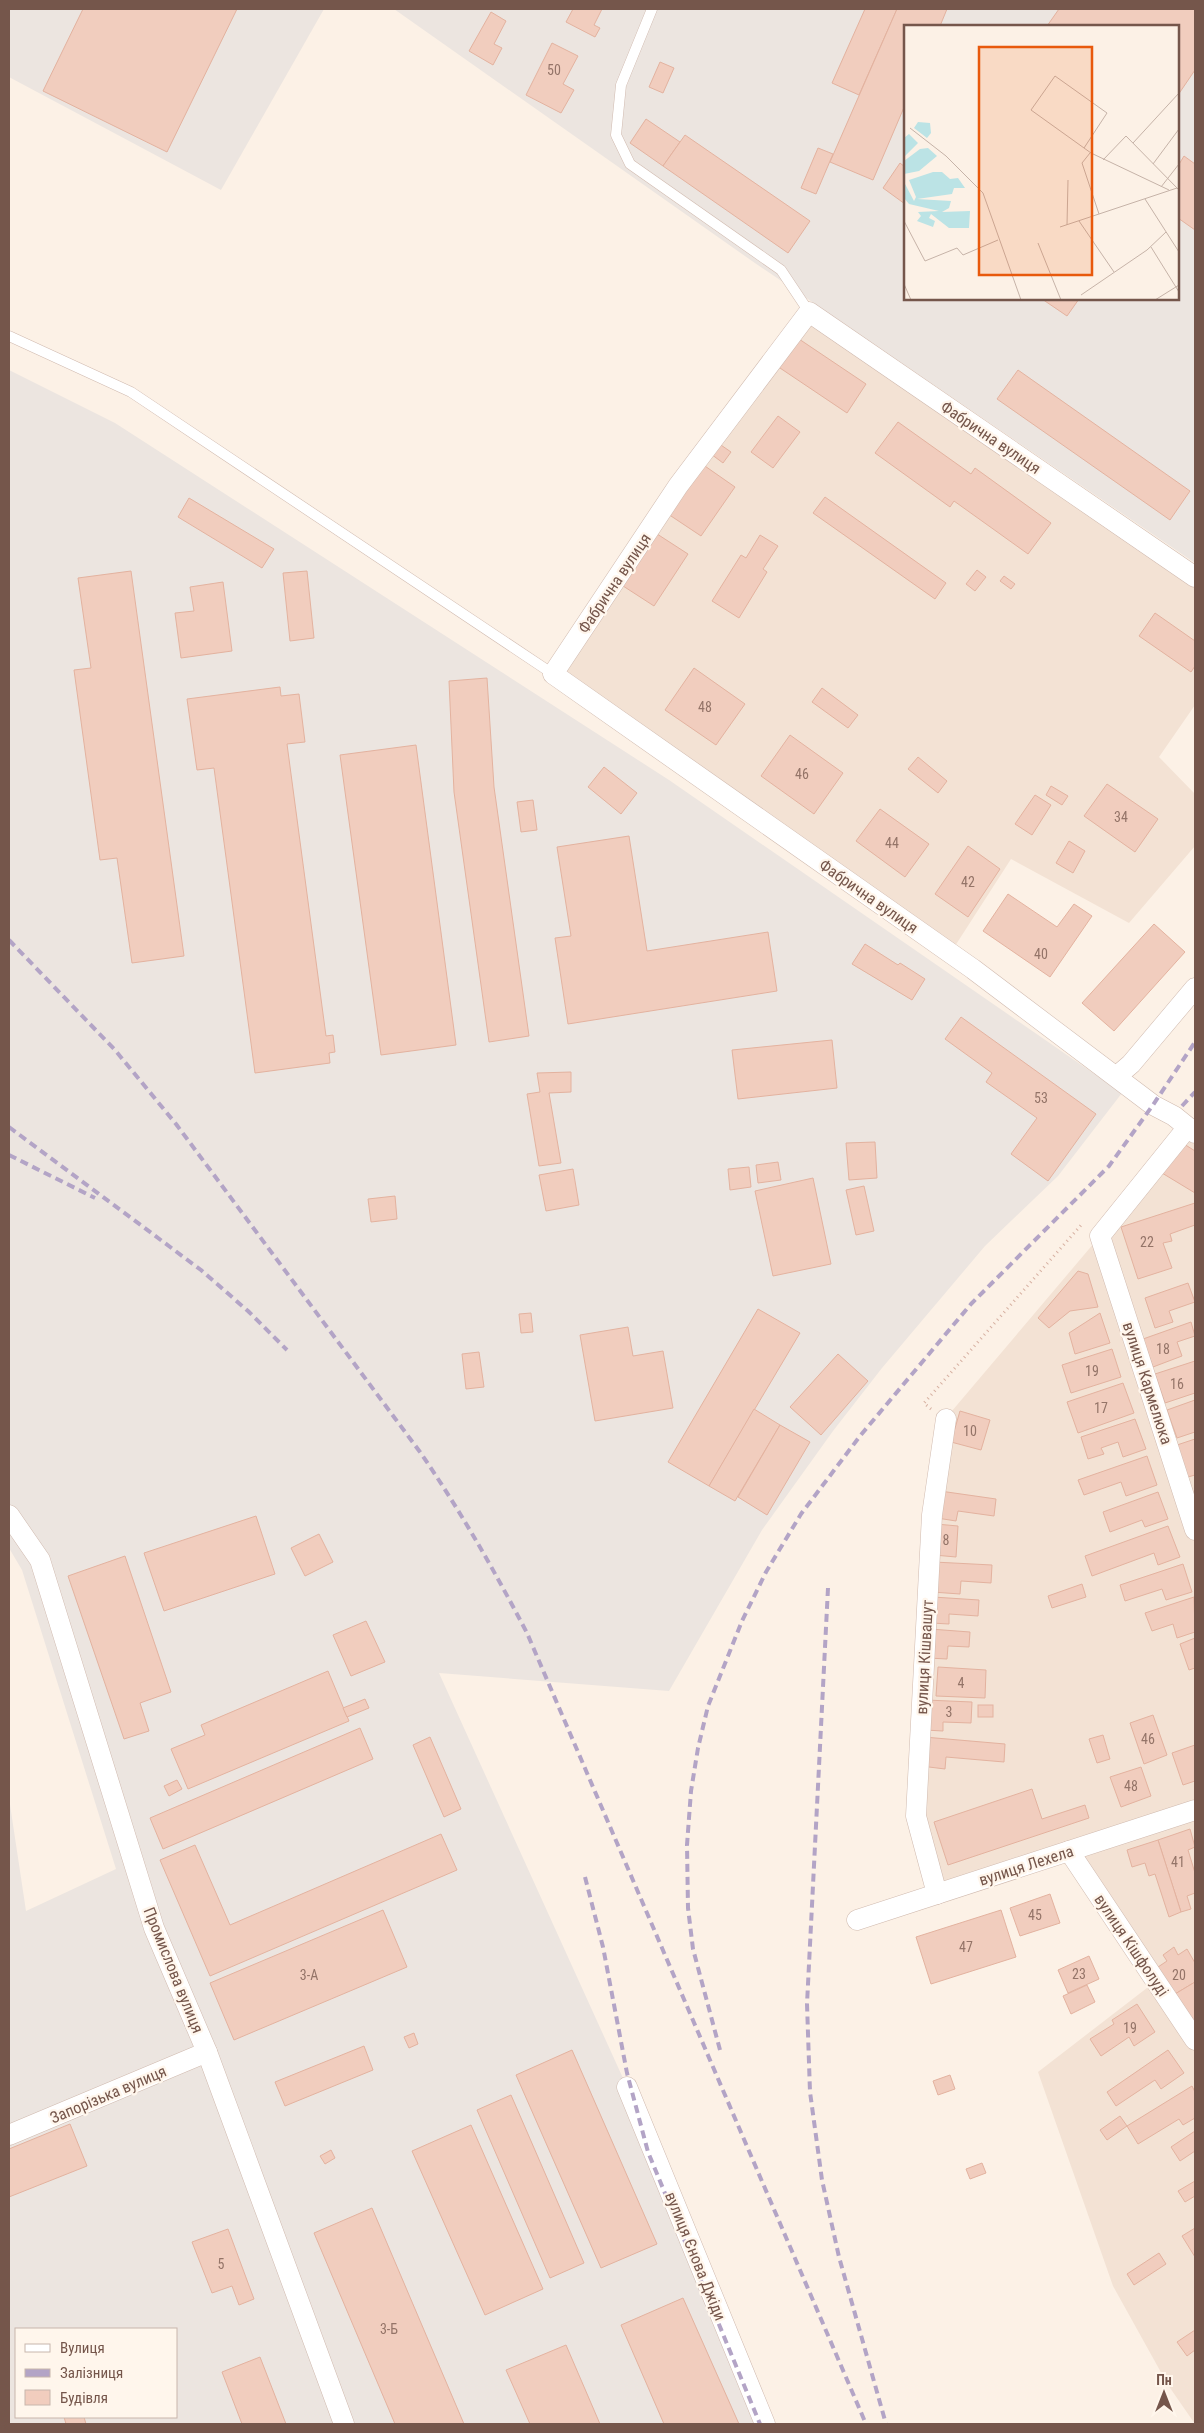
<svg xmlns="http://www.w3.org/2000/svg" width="1204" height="2433" font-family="'Roboto Condensed',sans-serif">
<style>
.residential{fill:#f3e2d4}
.industrial{fill:#ece5e0;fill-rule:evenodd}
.building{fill:#f1cdbe;stroke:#e3b29f}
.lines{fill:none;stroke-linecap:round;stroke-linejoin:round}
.lane-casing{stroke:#d0baaf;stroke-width:11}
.street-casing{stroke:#d0baaf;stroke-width:21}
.path{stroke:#d6b0a1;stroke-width:3;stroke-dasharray:1 4;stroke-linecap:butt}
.lane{stroke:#fff;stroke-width:10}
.street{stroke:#fff;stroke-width:20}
.rail{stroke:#b3a4c6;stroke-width:4;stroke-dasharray:8 5;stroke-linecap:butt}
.labels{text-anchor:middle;stroke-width:4.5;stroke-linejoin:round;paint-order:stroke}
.number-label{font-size:14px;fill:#947468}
.street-label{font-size:16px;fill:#75564b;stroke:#fff6ec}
.inset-road{fill:none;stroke:#c6b3a8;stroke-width:1}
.view{fill:#e8590c;fill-opacity:0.15;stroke:#e8590c;stroke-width:2.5}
.inset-edge{fill:none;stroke:#75564b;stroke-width:2.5}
</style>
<rect width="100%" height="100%" fill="#fcf1e6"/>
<g class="residential">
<polygon points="809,312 1195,577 1195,705 1159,757 1195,794 1195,846 1129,923 1011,859 955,946 563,672"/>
<polygon points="1195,1133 1195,2424 1168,2385 1113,2286 1038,2072 1156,1981 1069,1851 934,1895 912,1816 946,1418 1100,1236"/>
</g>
<g class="industrial">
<polygon points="9,9 324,9 221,190 9,77"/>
<path d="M394,9H1195V563L752,261ZM905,26H1178V299H905Z"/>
<path d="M9,370L115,423L669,780L1122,1093L1058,1176L985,1246L882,1368L833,1431L762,1530L669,1691L439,1673L627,2087L765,2424H9V1798L26,1911L116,1869L22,1570L9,1548ZM16,2329H176V2417H16Z"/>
</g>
<g class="building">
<polygon points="83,9 237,9 167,152 43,91"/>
<polygon points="573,9 602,9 594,25 600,28 595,37 566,22"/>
<polygon points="865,9 897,9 859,95 832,83"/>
<polygon points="897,9 947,9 940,26 905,26 905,105 873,180 830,162"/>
<polygon points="1059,9 1195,9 1195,70 1178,95 1178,26 1047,26"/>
<polygon points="491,12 506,21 494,44 502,48 493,65 469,51"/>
<polygon points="552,43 578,56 563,84 574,90 561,113 526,95"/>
<polygon points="660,62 674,68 663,93 649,87"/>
<polygon points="646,119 680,142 663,166 630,143"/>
<polygon points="685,135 810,221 788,253 663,166"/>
<polygon points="818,148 833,154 816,194 801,188"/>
<polygon points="1184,156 1195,164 1195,230 1178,218 1178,166"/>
<polygon points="900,163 905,167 905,204 883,188"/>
<polygon points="1042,299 1079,299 1067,316"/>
<polygon points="796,337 866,384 847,413 777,366"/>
<polygon points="1018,370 1190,491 1170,520 997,399"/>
<polygon points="778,416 800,432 773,468 751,452"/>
<polygon points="898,422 971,474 975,468 1051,523 1028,554 954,501 950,507 875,453"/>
<polygon points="718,443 731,452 723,463 711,454"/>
<polygon points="702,464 735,487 701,536 668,514"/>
<polygon points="825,497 946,583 935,599 813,513"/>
<polygon points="189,498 274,549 262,568 178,517"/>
<polygon points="654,532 688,554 654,606 620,584"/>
<polygon points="760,535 778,546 763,569 767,572 739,618 712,601 741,555 746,558"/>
<polygon points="977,570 986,577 975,591 966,584"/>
<polygon points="131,571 184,956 132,963 117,858 100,860 74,670 91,668 78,578"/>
<polygon points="307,571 314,638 290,641 283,573"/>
<polygon points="1004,576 1015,584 1011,589 1000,581"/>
<polygon points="223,582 232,651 181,658 175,613 194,611 190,587"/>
<polygon points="1155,613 1195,641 1195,666 1191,672 1139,636"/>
<polygon points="694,668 745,704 716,745 665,710"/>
<polygon points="487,678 494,787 529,1036 489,1042 454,792 449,681"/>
<polygon points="280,687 281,696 299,694 305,742 287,744 326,1036 333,1035 335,1052 329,1053 330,1063 255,1073 214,768 197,770 187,699"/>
<polygon points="822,688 858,715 848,728 812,702"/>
<polygon points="790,735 843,773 814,814 761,776"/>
<polygon points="416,745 456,1045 381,1055 340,755"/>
<polygon points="918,757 947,781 938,793 908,769"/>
<polygon points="604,767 637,793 621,814 588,787"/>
<polygon points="1107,784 1158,819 1135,852 1084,816"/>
<polygon points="1051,786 1068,796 1062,805 1046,795"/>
<polygon points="1035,795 1051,805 1032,835 1015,824"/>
<polygon points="533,800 537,830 521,832 517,802"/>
<polygon points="880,809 929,844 905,877 856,841"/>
<polygon points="629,836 647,951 768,932 777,991 568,1024 555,938 571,936 557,847"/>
<polygon points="1069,841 1085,851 1073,873 1056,863"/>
<polygon points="968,846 1000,869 968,917 935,894"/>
<polygon points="1008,894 1057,927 1074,904 1092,916 1050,977 983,931"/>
<polygon points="1154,924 1185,952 1114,1031 1082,1003"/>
<polygon points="865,944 898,965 900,963 925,979 912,1000 852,964"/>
<polygon points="961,1017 1096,1114 1048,1181 1011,1154 1037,1118 986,1082 992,1073 945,1039"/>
<polygon points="832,1040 837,1088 738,1099 732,1050"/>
<polygon points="571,1072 571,1092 549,1093 561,1163 539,1166 527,1094 540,1092 537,1073"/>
<polygon points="875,1142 877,1178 849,1180 846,1143"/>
<polygon points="1184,1144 1195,1151 1195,1193 1162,1173"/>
<polygon points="778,1162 781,1180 758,1183 756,1165"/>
<polygon points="749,1167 751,1187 730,1190 728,1169"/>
<polygon points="573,1169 579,1205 546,1211 539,1175"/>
<polygon points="813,1178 831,1264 773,1276 755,1191"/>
<polygon points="864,1186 874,1231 856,1235 846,1190"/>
<polygon points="395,1196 397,1219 371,1222 368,1199"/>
<polygon points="1195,1203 1195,1225 1170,1234 1172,1241 1163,1243 1172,1268 1138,1279 1121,1227"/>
<polygon points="1078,1271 1088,1274 1098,1307 1070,1311 1049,1328 1038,1318"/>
<polygon points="1188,1283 1195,1302 1169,1311 1173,1322 1155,1328 1145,1298"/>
<polygon points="758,1309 800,1333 709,1486 668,1462"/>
<polygon points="531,1313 533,1332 521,1333 519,1314"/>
<polygon points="1100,1313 1110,1343 1075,1354 1069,1333"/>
<polygon points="1191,1322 1195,1336 1177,1342 1182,1356 1153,1367 1143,1339"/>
<polygon points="628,1327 633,1356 663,1351 673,1408 595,1421 580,1335"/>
<polygon points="1112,1349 1121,1377 1071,1393 1062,1365"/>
<polygon points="479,1352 484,1387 466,1389 462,1354"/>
<polygon points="838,1354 868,1381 821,1435 790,1407"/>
<polygon points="1195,1361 1195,1393 1165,1403 1155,1374"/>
<polygon points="1123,1383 1134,1413 1078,1433 1067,1402"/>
<polygon points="1195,1400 1195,1432 1177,1438 1167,1410"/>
<polygon points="754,1409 780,1425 735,1501 709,1486"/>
<polygon points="960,1411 990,1420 981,1450 951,1442"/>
<polygon points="1135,1419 1146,1449 1123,1457 1118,1442 1101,1448 1104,1454 1088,1459 1081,1437"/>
<polygon points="780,1425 810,1442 767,1515 738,1497"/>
<polygon points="1195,1439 1195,1475 1188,1477 1177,1445"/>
<polygon points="1147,1456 1157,1485 1126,1496 1121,1482 1084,1495 1078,1480"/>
<polygon points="940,1491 996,1499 994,1516 958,1511 956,1521 937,1518"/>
<polygon points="1158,1492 1168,1519 1145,1527 1142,1520 1110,1532 1103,1512"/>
<polygon points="256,1516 275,1574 164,1611 144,1553"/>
<polygon points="936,1524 958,1526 956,1557 934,1555"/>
<polygon points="1168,1526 1180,1557 1158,1565 1154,1553 1092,1576 1085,1556"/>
<polygon points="319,1534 333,1562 305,1576 291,1548"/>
<polygon points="125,1556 171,1692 140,1703 149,1731 124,1739 68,1576"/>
<polygon points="934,1562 992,1565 991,1583 961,1581 960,1594 932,1592"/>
<polygon points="1183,1564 1192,1592 1166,1600 1162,1589 1125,1601 1120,1585"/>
<polygon points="1082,1584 1086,1597 1052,1608 1048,1596"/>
<polygon points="933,1597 979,1600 978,1616 949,1614 949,1624 931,1623"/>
<polygon points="1194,1597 1195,1632 1177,1638 1173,1624 1152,1631 1145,1613"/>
<polygon points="366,1621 385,1662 351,1676 333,1635"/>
<polygon points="930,1629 970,1632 969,1647 948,1646 947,1659 928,1658"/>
<polygon points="1195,1638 1195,1668 1189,1670 1180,1644"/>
<polygon points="938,1667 986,1670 985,1698 936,1696"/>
<polygon points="328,1671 349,1721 188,1789 171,1749 205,1735 201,1725"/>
<polygon points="365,1699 369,1708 347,1717 343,1708"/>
<polygon points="926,1700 972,1702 971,1723 943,1722 943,1731 925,1730"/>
<rect x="978" y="1705" width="15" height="12"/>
<polygon points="1153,1715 1167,1755 1144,1764 1130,1723"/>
<polygon points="360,1728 373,1759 163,1849 150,1818"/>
<polygon points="1103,1735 1110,1759 1097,1763 1089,1739"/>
<polygon points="430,1737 461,1809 444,1817 413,1745"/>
<polygon points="924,1737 1005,1744 1004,1762 946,1757 945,1769 921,1766"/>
<polygon points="1195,1745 1195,1781 1183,1785 1172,1753"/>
<polygon points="1141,1767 1151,1796 1121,1807 1110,1777"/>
<polygon points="177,1780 182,1789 169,1796 164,1786"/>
<polygon points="1032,1789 1042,1819 1085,1805 1089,1818 948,1865 934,1822"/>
<polygon points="1190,1829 1195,1847 1188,1850 1195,1873 1195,1893 1187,1896 1191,1909 1181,1912 1158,1840"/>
<polygon points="441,1834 457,1870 210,1976 160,1860 195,1845 230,1925"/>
<polygon points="1158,1840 1181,1912 1169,1917 1155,1874 1149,1876 1145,1863 1132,1867 1127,1850"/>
<polygon points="1050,1894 1060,1923 1020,1936 1010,1908"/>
<polygon points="383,1910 407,1967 234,2040 210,1983"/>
<polygon points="1001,1910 1016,1957 931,1984 916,1937"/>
<polygon points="1174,1947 1178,1955 1187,1949 1195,1963 1195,1982 1175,1994 1158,1967 1167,1961 1163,1955"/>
<polygon points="1089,1956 1099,1979 1068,1993 1058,1970"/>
<polygon points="1195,1982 1195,2022 1193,2023 1175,1994"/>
<polygon points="1087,1985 1095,2002 1071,2014 1063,1996"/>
<polygon points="1137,2004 1155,2032 1134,2046 1129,2037 1101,2056 1090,2039 1114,2024 1112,2020"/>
<polygon points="414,2033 418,2044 409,2048 404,2037"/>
<polygon points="364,2046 373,2070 285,2106 275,2082"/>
<polygon points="572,2050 657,2244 601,2268 516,2075"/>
<polygon points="1168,2050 1184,2073 1161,2089 1155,2080 1116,2106 1107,2092"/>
<polygon points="950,2075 955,2089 938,2095 933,2081"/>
<polygon points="1192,2086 1195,2092 1195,2118 1183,2125 1179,2119 1138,2144 1127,2126"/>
<polygon points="511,2095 584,2263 550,2278 477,2110"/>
<polygon points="1120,2116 1127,2126 1107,2140 1100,2130"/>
<polygon points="70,2124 87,2166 9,2197 9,2149"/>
<polygon points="471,2125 543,2289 485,2315 412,2151"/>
<polygon points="1195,2131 1195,2151 1180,2161 1171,2147"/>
<polygon points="331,2150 335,2158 325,2164 320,2156"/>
<polygon points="982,2163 986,2173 970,2179 966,2169"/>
<polygon points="1195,2181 1195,2196 1185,2202 1178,2191"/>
<polygon points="372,2208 464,2424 395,2424 314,2233"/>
<polygon points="1195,2228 1195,2257 1182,2236"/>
<polygon points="228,2229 254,2299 239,2305 232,2286 212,2293 192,2242"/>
<polygon points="1159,2253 1166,2264 1134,2285 1127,2274"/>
<polygon points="683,2298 739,2424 664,2424 621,2325"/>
<polygon points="1195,2330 1195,2350 1187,2356 1177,2342"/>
<polygon points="566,2345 600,2424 530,2424 506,2370"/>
<polygon points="260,2357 286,2424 242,2424 222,2372"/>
<polygon points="64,2417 84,2417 86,2424 66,2424"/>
</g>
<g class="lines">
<defs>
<g id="lane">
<polyline points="652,9 621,85 616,135 630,164 781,270 809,312"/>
<polyline points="9,336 131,392 553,674"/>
</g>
<g id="street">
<polyline points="1195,577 809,312 678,486 553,674 973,969 1153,1105 1174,1116 1195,1133"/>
<polyline points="1117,1076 1131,1064 1195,988"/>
<polyline points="1187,1128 1100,1236 1195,1530"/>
<polyline points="9,1515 40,1560 154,1928 207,2052 344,2424"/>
<polyline points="1069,1851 1195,2040"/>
<polyline points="937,1894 916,1816 932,1515 946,1419"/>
<polyline points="857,1920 1195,1810"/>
<polyline points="627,2087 765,2424"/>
<polyline points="9,2135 207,2052"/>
</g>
</defs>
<use href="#lane" class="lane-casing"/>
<use href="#street" class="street-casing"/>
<polyline class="path" points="931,1409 924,1403 1083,1223"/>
<use href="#lane" class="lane"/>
<use href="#street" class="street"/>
<g class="rail">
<path d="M9,940L115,1050L176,1124L420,1452C460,1510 494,1570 527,1633L866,2424"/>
<polyline points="1182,1106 1195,1092"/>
<polyline points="9,1127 201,1270 248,1311 287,1350"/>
<polyline points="9,1155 95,1198"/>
<polyline points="828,1588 807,2004 810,2092 822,2180 839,2257 886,2424"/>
<polyline points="585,1877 603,1947 627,2073 648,2152 760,2424"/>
<polyline points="720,2050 693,1949 688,1908 687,1845 691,1791 698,1748 708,1706 742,1621 766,1572 801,1514 860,1436 971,1304 1109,1166 1153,1105 1195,1042"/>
</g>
</g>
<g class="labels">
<g class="number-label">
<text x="554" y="75">50</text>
<text x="705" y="712">48</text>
<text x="802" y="779">46</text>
<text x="1121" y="822">34</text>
<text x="892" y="848">44</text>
<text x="968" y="887">42</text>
<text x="1041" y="959">40</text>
<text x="1041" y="1103">53</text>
<text x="1147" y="1247">22</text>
<text x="1163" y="1354">18</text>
<text x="1092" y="1376">19</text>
<text x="1177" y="1389">16</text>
<text x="1101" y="1413">17</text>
<text x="970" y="1436">10</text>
<text x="946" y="1545">8</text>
<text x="961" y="1688">4</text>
<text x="949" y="1717">3</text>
<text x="1148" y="1744">46</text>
<text x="1131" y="1791">48</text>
<text x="1178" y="1867">41</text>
<text x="1035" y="1920">45</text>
<text x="966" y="1952">47</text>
<text x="1079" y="1979">23</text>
<text x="309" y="1980">3-А</text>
<text x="1179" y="1980">20</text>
<text x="1130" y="2033">19</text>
<text x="221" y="2269">5</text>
<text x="389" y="2334">3-Б</text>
</g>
<g class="street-label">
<text transform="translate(991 437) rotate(34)" y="6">Фабрична вулиця</text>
<text transform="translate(614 583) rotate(-56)" y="6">Фабрична вулиця</text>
<text transform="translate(869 896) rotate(35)" y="6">Фабрична вулиця</text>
<text transform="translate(1148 1383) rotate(72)" y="6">вулиця Кармелюка</text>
<text transform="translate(924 1657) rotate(-87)" y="6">вулиця Кішвашут</text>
<text transform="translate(1026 1865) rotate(-18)" y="6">вулиця Лехела</text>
<text transform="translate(1132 1945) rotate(56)" y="6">вулиця Кішфолуді</text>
<text transform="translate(174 1970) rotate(68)" y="6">Промислова вулиця</text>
<text transform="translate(108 2094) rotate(-23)" y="6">Запорізька вулиця</text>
<text transform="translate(696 2256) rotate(68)" y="6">вулиця Єнова Джіди</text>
</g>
</g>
<g transform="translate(904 25)">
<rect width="275" height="275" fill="#fcf1e6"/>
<path d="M14,97L26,98L27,108L23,113L10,103ZM5,109L14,118L0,132V113ZM24,123L33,131L15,146L0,149V136L16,124ZM29,147H38L46,154L54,153L61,163H50L48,169L13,174L47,176L45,183L38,187L66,186L65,203H45L27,189L25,193L31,196L29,202L13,196L17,191L14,187L35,186L5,179L0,173V157L10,176L12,172L5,155Z" fill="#bbe3e5"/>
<path class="inset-road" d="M6,103L42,131L79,168L117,275M229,118L275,68M180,123L203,88L151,51L127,85L187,128L265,165M186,128L178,138L195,189M199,135L222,111L275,165M249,139L275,104M257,162L275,139M241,174L275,227M0,196L21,236L53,223L59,230L94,215M175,196L210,247M163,200L164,155M156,202L273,163M134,218L157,275M247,222L275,267M0,259L7,275M177,270L243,225L262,207M251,275L275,260"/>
<path class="view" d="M75,22H188V250H75Z"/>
<rect width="275" height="275" class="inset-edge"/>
</g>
<rect width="1204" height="2433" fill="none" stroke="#75564b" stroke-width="20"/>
<rect x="15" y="2328" width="162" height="90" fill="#fff6ec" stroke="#c8b6ac"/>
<rect x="25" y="2344" width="25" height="8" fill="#ffffff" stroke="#c8b6ac"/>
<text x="60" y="2353" font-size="15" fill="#75564b">Вулиця</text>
<rect x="25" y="2369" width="25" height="8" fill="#b3a4c6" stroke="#c8b6ac"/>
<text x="60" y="2378" font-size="15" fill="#75564b">Залізниця</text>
<rect x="25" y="2390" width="25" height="15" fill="#f1cdbe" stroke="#c8b6ac"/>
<text x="60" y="2403" font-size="15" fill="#75564b">Будівля</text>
<g transform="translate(1164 2393)" stroke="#fff6ec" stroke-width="4" paint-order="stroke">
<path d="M0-4L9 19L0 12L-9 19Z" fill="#75564b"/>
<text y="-8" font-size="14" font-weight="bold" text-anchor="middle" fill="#75564b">Пн</text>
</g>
</svg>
